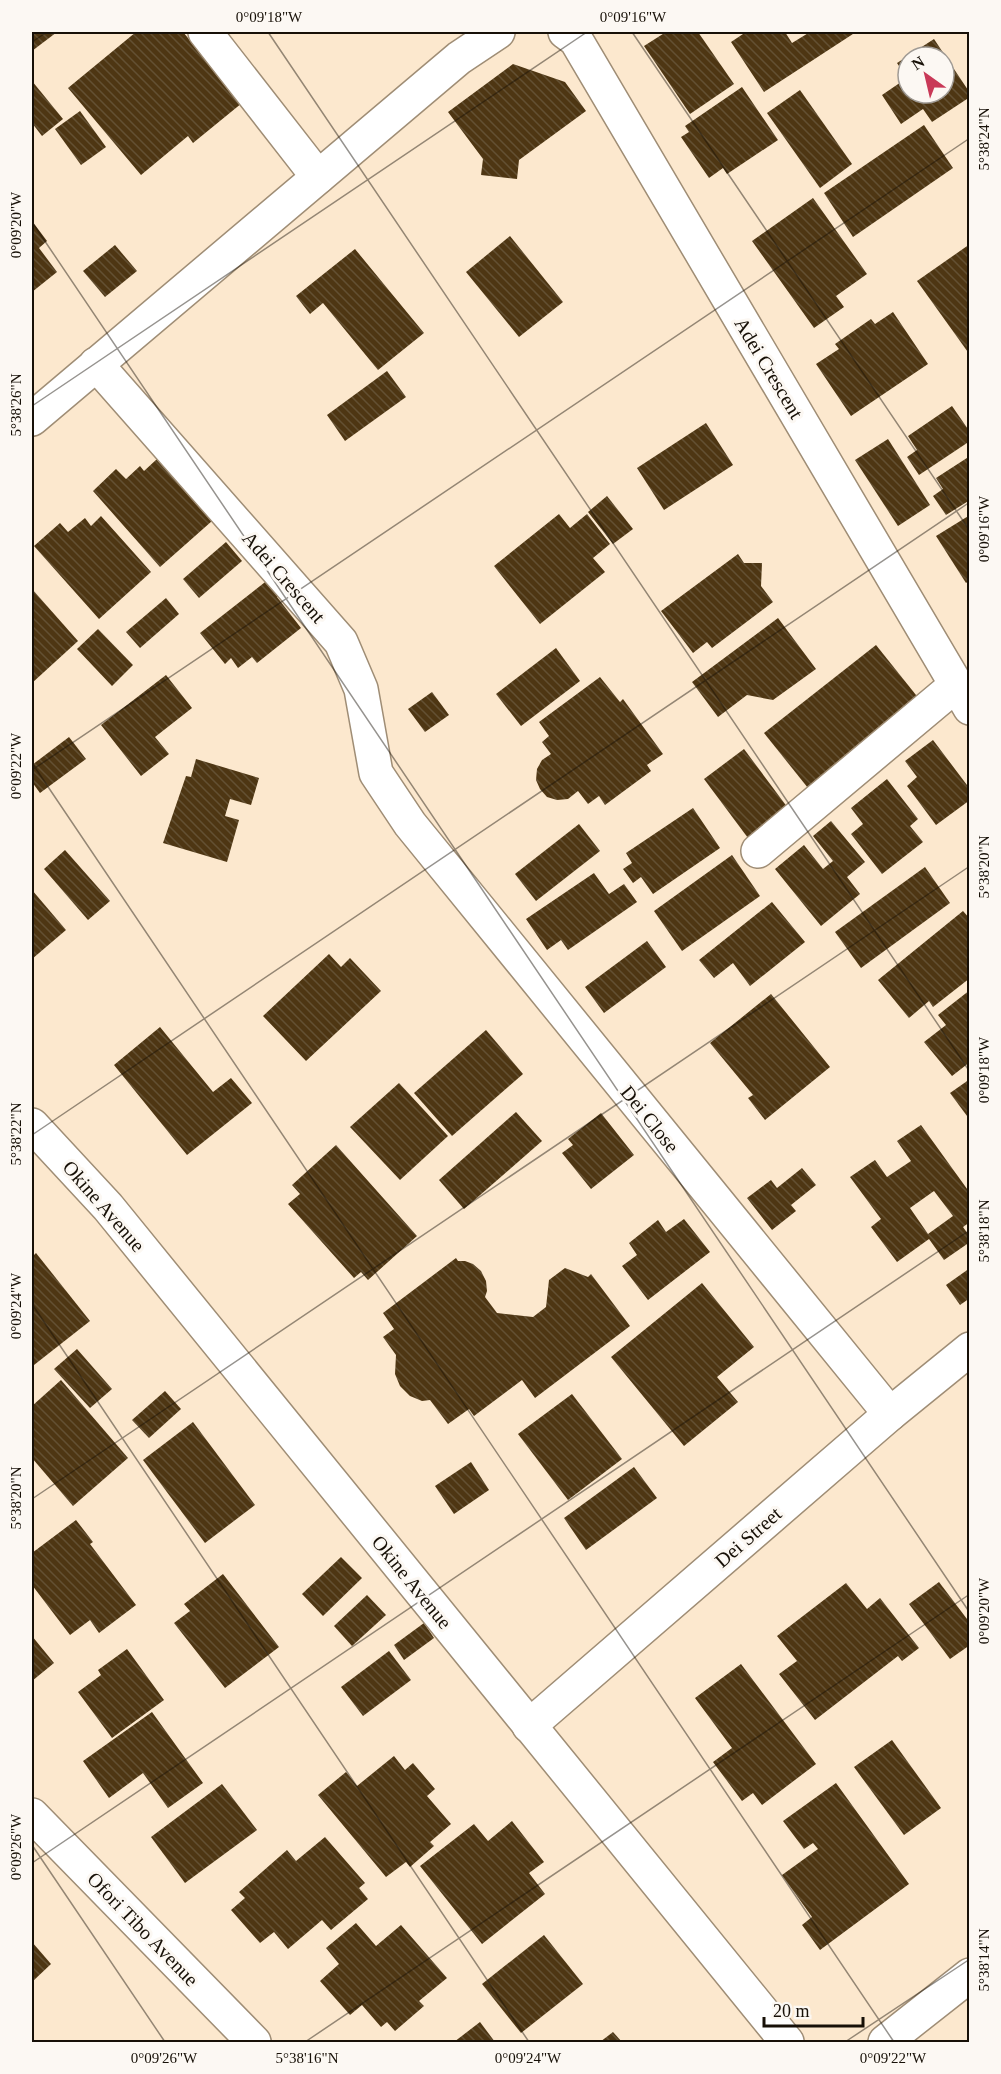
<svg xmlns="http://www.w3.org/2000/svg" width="1001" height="2074" font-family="Georgia,serif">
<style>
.building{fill:url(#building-back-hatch);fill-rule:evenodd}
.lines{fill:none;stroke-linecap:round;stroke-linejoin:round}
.minor-casing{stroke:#9f8d75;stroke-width:36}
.minor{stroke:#fff;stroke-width:33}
.ticks{fill:none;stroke:#171007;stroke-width:1.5;stroke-opacity:0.45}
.labels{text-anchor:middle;stroke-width:6;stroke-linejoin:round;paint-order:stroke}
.street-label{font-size:20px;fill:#171007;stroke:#fcf8f3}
.neatline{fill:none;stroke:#171007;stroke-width:2}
.ticks-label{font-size:15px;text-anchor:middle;fill:#171007}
</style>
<defs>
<pattern id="building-back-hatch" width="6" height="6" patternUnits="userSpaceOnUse" patternTransform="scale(1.5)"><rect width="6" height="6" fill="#4e3613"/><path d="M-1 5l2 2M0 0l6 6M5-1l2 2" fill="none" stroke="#635033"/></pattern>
</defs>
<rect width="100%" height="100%" fill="#fce8ce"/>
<g class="building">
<polygon points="32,32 57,32 32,51"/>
<polygon points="136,32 183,32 242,103 193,143 188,136 141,175 68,88"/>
<polygon points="666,32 698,32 734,84 690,114 644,46"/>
<polygon points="746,32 785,32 792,43 810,32 856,32 764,92 731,42"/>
<path d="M934,39L970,93V97L932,122L923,109L901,124L882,95L907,78L897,63ZM908,57H944V93H908Z"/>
<polygon points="513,64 565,82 586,111 519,160 517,179 481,175 483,159 448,112"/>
<polygon points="32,81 63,119 42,136 32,123"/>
<polygon points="742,87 778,140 727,174 723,168 709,178 681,137 689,132 685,126"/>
<polygon points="800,90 852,164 820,188 767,113"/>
<polygon points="80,111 106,147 81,165 55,129"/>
<polygon points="924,125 953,168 853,237 824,193"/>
<polygon points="813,198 867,274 836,296 844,307 814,328 752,241"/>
<polygon points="32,221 47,241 39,248 57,272 32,292"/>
<polygon points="510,236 563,302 519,337 466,272"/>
<polygon points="970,244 970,355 917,281"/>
<polygon points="115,245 137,271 105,297 83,271"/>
<polygon points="355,249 424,333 378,370 323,303 310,314 296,296"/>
<polygon points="893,312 928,364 851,416 816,364 839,349 835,344 871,319 875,324"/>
<polygon points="387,371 406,397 345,441 327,415"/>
<polygon points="952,406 970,432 970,441 919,475 907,457 917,450 908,436"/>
<polygon points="706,423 733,465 664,510 637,468"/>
<polygon points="888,439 930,505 898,526 855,460"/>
<polygon points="970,456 970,500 946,515 933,496 943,489 936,478"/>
<polygon points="157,459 212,521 160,567 93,491 116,469 126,479 140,466 144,471"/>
<polygon points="607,496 633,529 613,544 588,512"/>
<polygon points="559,514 570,528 587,514 610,544 593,558 605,572 540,624 494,566"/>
<polygon points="970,515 970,580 966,583 936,536"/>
<polygon points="101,516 151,572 99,619 34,546 60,523 68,532 85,518 91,526"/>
<polygon points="226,542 242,561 199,598 183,579"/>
<polygon points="738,554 744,563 762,563 761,586 773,602 712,648 707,642 693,653 661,611"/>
<polygon points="269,579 281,594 277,597 301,628 257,663 252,657 238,668 231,658 225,664 200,633"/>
<polygon points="32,589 78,641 32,683"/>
<polygon points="166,598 179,614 140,648 126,632"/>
<polygon points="778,618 816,669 773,700 747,695 718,717 692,682"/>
<polygon points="98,629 133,665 112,686 77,649"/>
<polygon points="876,645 920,700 808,788 764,733"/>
<polygon points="556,648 580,681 521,726 496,694"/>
<polygon points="166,675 192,708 155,737 169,754 141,776 101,725"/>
<polygon points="600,677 620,702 623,699 663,754 647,765 651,771 605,805 599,796 588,804 578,791 568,799 557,800 547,797 540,789 536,780 537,769 542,760 551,754 542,742 549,736 539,722"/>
<polygon points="432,692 449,715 425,732 408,709"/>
<polygon points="69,737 86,759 40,793 32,782 32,765"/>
<polygon points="933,740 970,789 970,800 936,825 907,786 917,777 905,761"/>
<polygon points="744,749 788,808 748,838 704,779"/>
<polygon points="196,759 259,778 251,805 230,799 225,816 239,820 227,862 163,843 186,776 191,777"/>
<polygon points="887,779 918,819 910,826 923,842 882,874 851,834 863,824 851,808"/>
<polygon points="693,808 720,848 653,894 641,877 633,883 623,869 632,863 626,853"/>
<polygon points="831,821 865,862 847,877 860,894 821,926 775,869 804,845 823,869 833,861 813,836"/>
<polygon points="579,824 600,851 536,901 515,874"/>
<polygon points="65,850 110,901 88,920 44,869"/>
<polygon points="732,855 760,896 682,951 654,911"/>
<polygon points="925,867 950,903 861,968 835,932"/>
<polygon points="594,873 609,894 624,884 637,902 568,950 561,940 547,950 526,919"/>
<polygon points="32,890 66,930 32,959"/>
<polygon points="772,902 805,942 750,986 733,963 714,978 699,960"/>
<polygon points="963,911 970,919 970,969 967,972 970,978 933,1007 929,1001 909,1018 878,980"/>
<polygon points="647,941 666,967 604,1013 585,987"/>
<polygon points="329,954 341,967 350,958 381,991 306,1061 263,1016"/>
<polygon points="970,990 970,1062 952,1076 924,1042 946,1025 938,1015"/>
<polygon points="771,994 830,1067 765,1120 748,1098 753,1095 710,1043"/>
<polygon points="160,1027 213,1092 231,1078 252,1103 187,1155 114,1065"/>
<polygon points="486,1030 523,1074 452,1136 414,1093"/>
<polygon points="970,1079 970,1120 950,1093"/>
<polygon points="399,1083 448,1136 400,1180 350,1127"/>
<polygon points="516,1112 542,1141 464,1209 439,1180"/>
<polygon points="601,1113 634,1155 591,1189 562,1153 573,1145 568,1139"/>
<path d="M921,1125L970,1193V1222L963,1227L970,1237V1242L944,1260L929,1239L897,1262L871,1227L881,1219L850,1177L875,1160L887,1177L911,1161L897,1141ZM934,1191L953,1216L928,1234L910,1208Z"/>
<polygon points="336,1145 417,1236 368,1280 361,1272 354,1278 288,1204 300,1194 292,1185"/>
<polygon points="802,1168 816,1185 791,1205 796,1211 772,1230 747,1198 771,1180 777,1188"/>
<polygon points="684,1219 710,1252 648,1300 622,1266 637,1255 629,1243 658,1220 666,1232"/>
<polygon points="36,1253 90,1321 34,1365 32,1362 32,1257"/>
<polygon points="456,1258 458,1261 465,1261 473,1264 481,1271 486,1281 487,1291 485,1297 497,1313 533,1317 546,1307 549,1280 565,1268 588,1277 591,1274 630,1326 535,1398 522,1380 474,1416 469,1409 448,1424 430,1400 422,1401 410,1396 400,1386 395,1374 396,1355 383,1337 394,1329 383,1313"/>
<polygon points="970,1268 970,1298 960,1305 946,1285"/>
<polygon points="702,1283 754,1347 717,1377 738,1402 684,1446 611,1357"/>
<polygon points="77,1349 112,1389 90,1408 54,1369"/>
<polygon points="61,1380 128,1458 73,1506 32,1458 32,1406"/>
<polygon points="165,1391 181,1409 149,1438 132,1420"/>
<polygon points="572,1394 622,1459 568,1500 518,1434"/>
<polygon points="193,1422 255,1505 205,1543 143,1460"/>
<polygon points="471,1462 489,1490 454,1514 435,1486"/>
<polygon points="634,1467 657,1498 586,1550 564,1518"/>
<polygon points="76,1520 93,1542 90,1544 136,1605 99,1633 90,1620 70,1635 32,1585 32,1553"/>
<polygon points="341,1557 362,1578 323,1616 302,1594"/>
<polygon points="223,1574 279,1647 225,1688 174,1623 190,1611 184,1604"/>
<polygon points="939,1582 970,1623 970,1645 950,1659 909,1604"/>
<polygon points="846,1583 867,1609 880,1598 919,1648 902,1661 898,1656 815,1720 779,1674 797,1661 777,1636"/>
<polygon points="367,1595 386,1615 352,1646 334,1626"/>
<polygon points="424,1623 434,1638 404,1660 394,1645"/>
<polygon points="32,1636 54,1663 32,1681"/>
<polygon points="127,1649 164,1700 112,1738 78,1692 101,1675 98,1670"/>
<polygon points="389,1651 411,1680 363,1716 341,1687"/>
<polygon points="741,1664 816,1764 762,1805 753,1793 742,1801 713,1762 732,1748 695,1698"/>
<polygon points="152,1712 203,1783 168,1808 143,1773 109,1798 83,1761"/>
<polygon points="892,1740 941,1808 904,1835 854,1767"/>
<polygon points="394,1756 405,1770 413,1763 435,1789 427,1796 451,1824 430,1842 434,1846 410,1867 406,1862 386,1877 318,1795 346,1772 357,1786"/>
<polygon points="836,1783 909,1884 820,1950 802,1925 812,1917 782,1875 818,1849 813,1843 804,1849 783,1821"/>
<polygon points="222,1784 257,1830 185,1883 151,1837"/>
<polygon points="512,1821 544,1862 529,1873 545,1894 482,1944 420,1866 474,1824 488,1841"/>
<polygon points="325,1837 365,1883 359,1888 368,1899 331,1930 322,1920 288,1949 274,1932 260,1943 231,1910 245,1898 239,1892 287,1850 296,1861"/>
<polygon points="356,1923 376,1946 401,1925 447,1978 419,2001 424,2006 395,2031 387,2022 381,2027 362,2005 350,2015 320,1981 339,1964 326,1948"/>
<polygon points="544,1935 583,1984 521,2033 482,1984"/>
<polygon points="32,1942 51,1964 32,1982"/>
<polygon points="480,2022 495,2042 454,2042"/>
<polygon points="613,2032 622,2042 600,2042"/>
</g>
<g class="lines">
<defs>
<g id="minor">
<polyline points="205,32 318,177"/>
<polyline points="565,32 576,40 970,708"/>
<polyline points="96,364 341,642 361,689 376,773 410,824 890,1414"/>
<polyline points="32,419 459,58 498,32"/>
<polyline points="758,851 956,685"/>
<polyline points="32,1125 108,1207 787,2042"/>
<polyline points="529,1726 890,1414 970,1349"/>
<polyline points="32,1815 254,2042"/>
<polyline points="885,2042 970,1975"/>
</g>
</defs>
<use href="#minor" class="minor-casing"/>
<use href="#minor" class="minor"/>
</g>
<path class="ticks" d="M268,32L970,1072M632,32L970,531M32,42L47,32M32,222L970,1613M32,406L587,32M32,763L894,2042M32,770L970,138M32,1135L970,502M32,1304L529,2042M32,1499L970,866M32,1845L165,2042M32,1863L970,1230M305,2042L970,1594M845,2042L970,1959"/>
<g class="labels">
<g class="street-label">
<text transform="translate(769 368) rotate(59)" y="7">Adei Crescent</text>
<text transform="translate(284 577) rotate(49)" y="7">Adei Crescent</text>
<text transform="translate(650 1119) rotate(51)" y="7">Dei Close</text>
<text transform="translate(104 1206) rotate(49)" y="7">Okine Avenue</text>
<text transform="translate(748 1537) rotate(-41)" y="7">Dei Street</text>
<text transform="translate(412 1582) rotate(51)" y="7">Okine Avenue</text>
<text transform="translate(143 1929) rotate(46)" y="7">Ofori Tibo Avenue</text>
</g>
</g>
<rect width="1001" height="2074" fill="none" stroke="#fcf8f3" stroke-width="66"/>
<g transform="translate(926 75) rotate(326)"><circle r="28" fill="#fcf8f3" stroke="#a09b95" stroke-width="1.5"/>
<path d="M0-4.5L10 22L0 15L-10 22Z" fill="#c93957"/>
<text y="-9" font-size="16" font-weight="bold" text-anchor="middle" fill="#171007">N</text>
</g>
<path d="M764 2017v9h99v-9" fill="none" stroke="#171007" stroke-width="3"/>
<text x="773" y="2017" font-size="18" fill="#171007" stroke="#fcf8f3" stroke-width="4.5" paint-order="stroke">20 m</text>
<rect x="33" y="33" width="935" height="2008" class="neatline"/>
<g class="ticks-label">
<text x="269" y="22">0°09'18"W</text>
<text x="633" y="22">0°09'16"W</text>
<text transform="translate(984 139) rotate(-90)" y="5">5°38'24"N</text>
<text transform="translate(16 225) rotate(-90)" y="5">0°09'20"W</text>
<text transform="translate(16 405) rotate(-90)" y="5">5°38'26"N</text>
<text transform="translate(984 529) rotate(-90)" y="5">0°09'16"W</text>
<text transform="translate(16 766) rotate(-90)" y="5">0°09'22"W</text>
<text transform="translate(984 867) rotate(-90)" y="5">5°38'20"N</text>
<text transform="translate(984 1070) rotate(-90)" y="5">0°09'18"W</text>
<text transform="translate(16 1134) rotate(-90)" y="5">5°38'22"N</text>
<text transform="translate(984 1231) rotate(-90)" y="5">5°38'18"N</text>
<text transform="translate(16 1306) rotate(-90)" y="5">0°09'24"W</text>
<text transform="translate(16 1498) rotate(-90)" y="5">5°38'20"N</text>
<text transform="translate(984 1611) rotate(-90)" y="5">0°09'20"W</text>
<text transform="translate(16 1847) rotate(-90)" y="5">0°09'26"W</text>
<text transform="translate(984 1960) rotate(-90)" y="5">5°38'14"N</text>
<text x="164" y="2063">0°09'26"W</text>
<text x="307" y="2063">5°38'16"N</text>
<text x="528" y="2063">0°09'24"W</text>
<text x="893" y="2063">0°09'22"W</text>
</g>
</svg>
